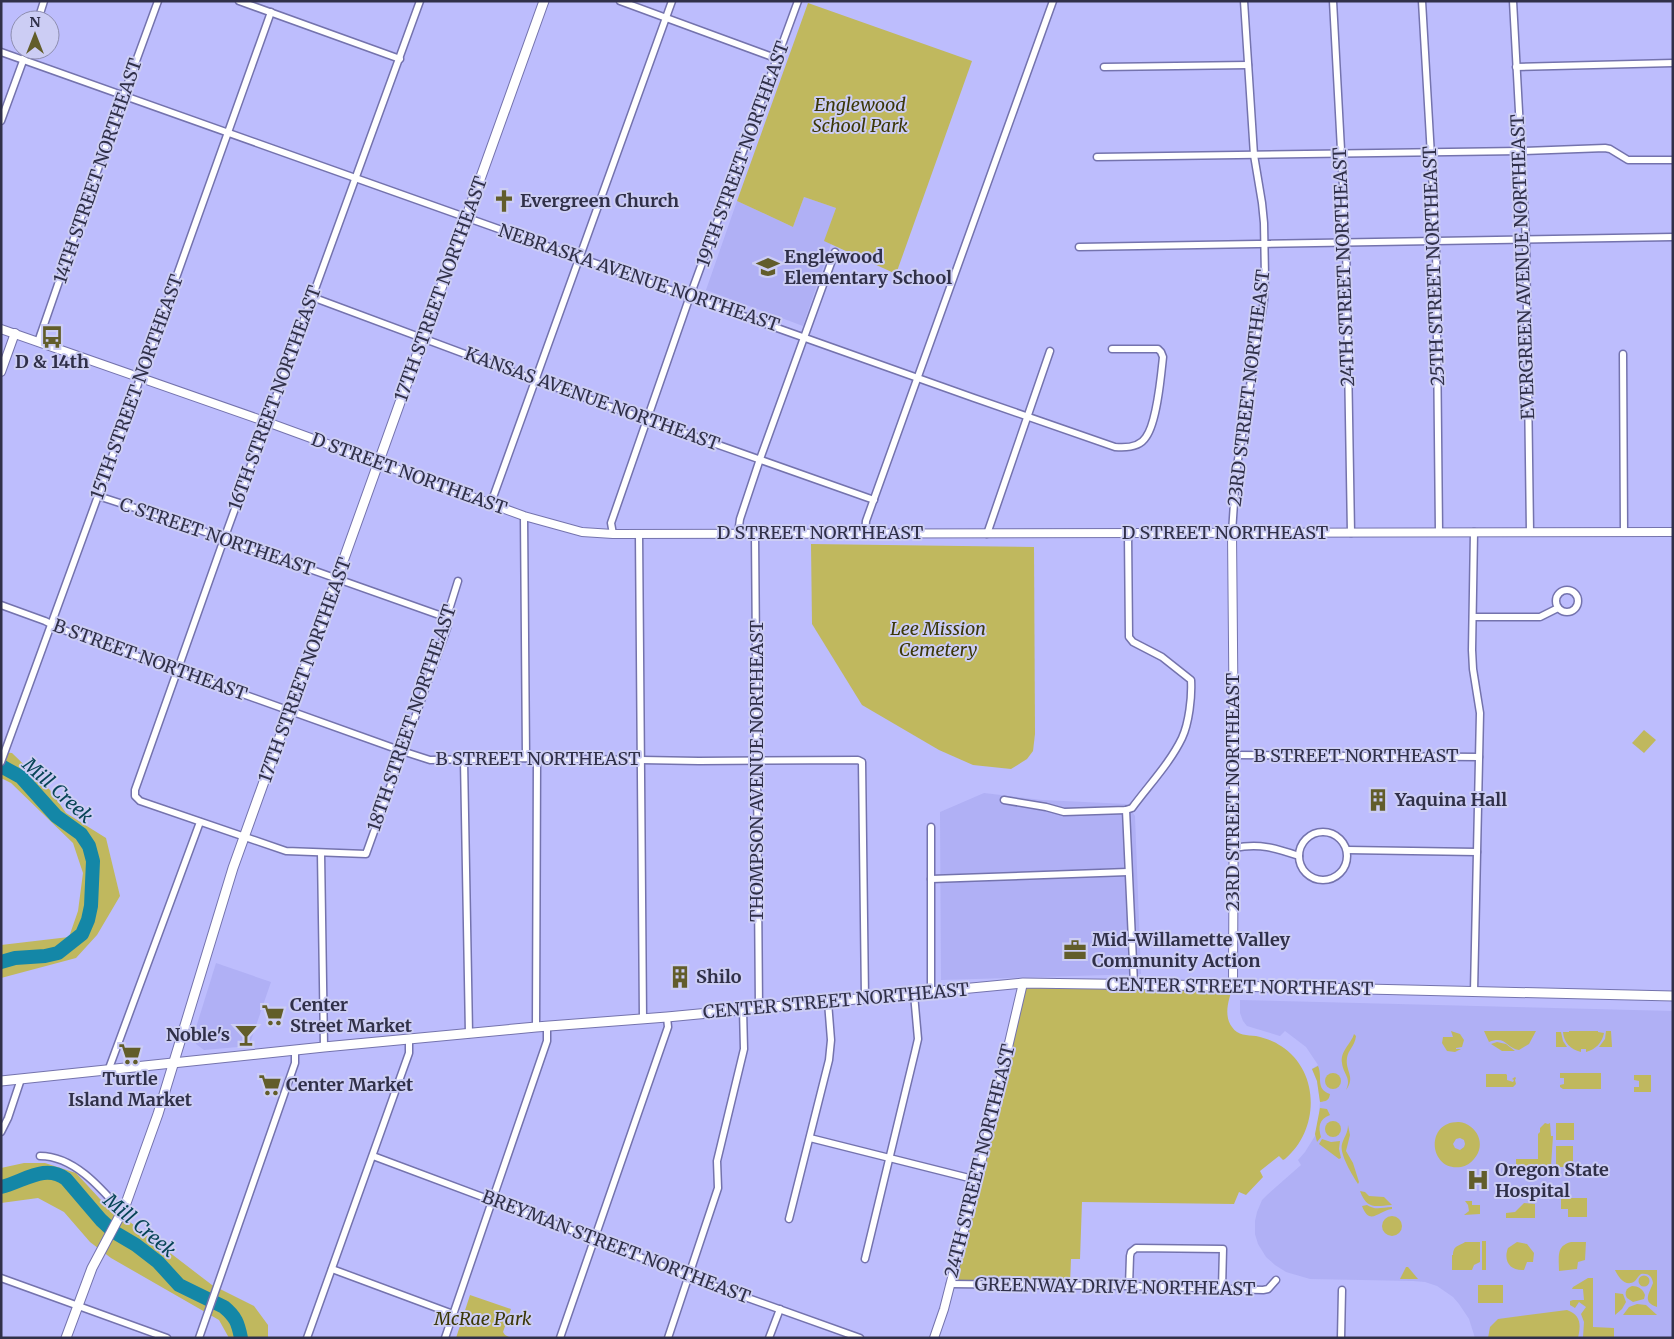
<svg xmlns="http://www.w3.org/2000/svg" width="1674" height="1339" font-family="Merriweather,serif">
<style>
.built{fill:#b0b0f5}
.green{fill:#c0b85e;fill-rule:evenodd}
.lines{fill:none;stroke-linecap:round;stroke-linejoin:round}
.river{stroke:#1487a7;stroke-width:14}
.minor-casing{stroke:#7473ad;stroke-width:9}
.tertiary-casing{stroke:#7473ad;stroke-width:10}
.secondary-casing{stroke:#7473ad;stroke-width:11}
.minor{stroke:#fff;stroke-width:6}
.tertiary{stroke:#fff;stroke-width:8}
.secondary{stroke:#fff;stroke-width:9}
.labels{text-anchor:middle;stroke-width:4;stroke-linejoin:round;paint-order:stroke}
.park-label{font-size:18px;font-style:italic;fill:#3b3707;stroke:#cccdf4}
.street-label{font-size:18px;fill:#303049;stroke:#cccdf4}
.poi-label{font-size:18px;font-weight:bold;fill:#303049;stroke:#cccdf4;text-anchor:start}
.water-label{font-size:19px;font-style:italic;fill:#074456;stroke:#cccdf4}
</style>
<rect width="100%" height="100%" fill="#bdbdfd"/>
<g class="built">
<polygon points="804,197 836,208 825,241 831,244 803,326 706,290 737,201 793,227"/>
<polygon points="984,793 1042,800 1127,804 1135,816 1141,974 941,980 940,812"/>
<polygon points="216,963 271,982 249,1046 204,1050 196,1044 194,1034"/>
<polygon points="1240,1000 1673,1011 1673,1338 1475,1338 1469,1319 1459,1304 1453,1297 1437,1286 1425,1282 1413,1281 1310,1279 1286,1272 1275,1265 1266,1257 1258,1244 1255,1234 1255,1221 1257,1212 1262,1200 1267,1195 1301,1165 1298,1160 1305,1152 1315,1136 1319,1116 1320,1102 1317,1081 1312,1069 1318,1065 1306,1047 1285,1031 1280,1036 1247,1026 1243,1021 1240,1013"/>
</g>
<g class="green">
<polygon points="808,3 972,61 896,274 824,241 836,208 804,197 793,227 737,201"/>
<polygon points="811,544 1034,547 1035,734 1033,751 1027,759 1011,769 973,765 939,750 862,705 812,624"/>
<polygon points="1644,730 1656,740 1644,753 1632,743"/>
<polygon points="1,752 12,753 50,790 66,813 106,838 120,896 97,935 76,958 1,978 1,945 69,937 78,911 83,873 73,843 11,783 1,778"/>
<path d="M1023,983L1233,986C1229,999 1223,1015 1232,1027C1238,1036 1247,1035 1256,1036C1265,1038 1274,1041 1281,1046C1321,1072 1319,1131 1285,1159L1283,1160L1279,1156L1260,1171L1263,1177L1246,1195L1239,1192L1234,1204L1082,1202L1080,1259H1071L1070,1285L950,1284Z"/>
<polygon points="1451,1031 1460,1034 1464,1040 1462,1047 1456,1048 1456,1049 1461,1049 1455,1052 1447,1051 1442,1043 1443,1037 1453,1037"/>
<path d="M1484,1031H1536L1529,1044L1519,1050C1506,1048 1506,1035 1489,1042Z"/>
<path d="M1569,1031H1598V1032L1604,1033C1602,1043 1596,1049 1586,1052V1049H1581V1052C1570,1049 1564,1043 1563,1032H1569Z"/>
<polygon points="1606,1031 1611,1031 1612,1047 1599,1047 1605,1039"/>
<polygon points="1556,1032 1561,1032 1563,1041 1567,1047 1556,1047"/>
<path d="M1354,1034L1356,1036C1355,1046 1348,1050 1347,1058C1345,1071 1356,1077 1346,1090C1352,1078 1343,1074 1342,1063C1340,1051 1351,1044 1354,1034Z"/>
<polygon points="1497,1042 1506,1044 1515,1051 1502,1051 1491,1044"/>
<path d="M1318,1066C1323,1077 1315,1089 1330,1094C1329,1101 1326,1101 1320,1102L1317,1081L1312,1069Z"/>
<circle cx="1333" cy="1081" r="8"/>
<polygon points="1560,1073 1601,1073 1601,1089 1563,1089 1560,1087 1560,1085 1564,1084 1564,1078 1560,1078"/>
<polygon points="1486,1074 1506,1074 1507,1075 1507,1080 1513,1082 1514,1080 1512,1079 1515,1077 1516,1078 1515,1080 1516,1084 1513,1087 1486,1087"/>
<polygon points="1634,1075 1651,1075 1651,1092 1634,1092 1634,1087 1639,1087 1639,1081 1634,1080"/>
<path d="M1320,1108L1327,1109L1330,1115C1319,1119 1318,1127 1321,1137L1317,1142L1315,1134Z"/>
<circle cx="1333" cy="1129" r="8"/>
<path d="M1459,1122C1477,1124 1487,1145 1474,1159C1471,1163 1466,1166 1461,1167C1429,1172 1424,1121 1459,1122ZM1460,1138L1464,1140L1465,1144L1464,1147L1460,1150L1455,1148L1453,1144L1456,1139Z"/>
<polygon points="1545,1123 1548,1124 1550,1123 1551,1136 1553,1136 1551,1166 1549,1164 1547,1168 1544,1166 1544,1168 1539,1168 1539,1171 1516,1171 1516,1159 1538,1159 1538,1134 1540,1132 1540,1128"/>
<rect x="1556" y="1123" width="18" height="17"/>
<path d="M1348,1125L1350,1135L1346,1151L1353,1163L1359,1182L1358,1184C1353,1176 1339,1154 1342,1144C1344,1137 1348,1133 1348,1125Z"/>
<polygon points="1322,1139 1331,1142 1340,1141 1339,1149 1341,1158 1339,1159 1319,1144"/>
<rect x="1556" y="1146" width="17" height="21"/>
<polygon points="24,1163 45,1163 76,1173 100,1199 195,1272 212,1285 254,1306 268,1325 268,1338 229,1338 219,1320 111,1258 90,1242 64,1212 38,1198 1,1203 1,1168"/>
<path d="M1360,1191L1365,1192L1369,1196L1384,1197L1392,1205C1375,1206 1367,1210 1360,1191Z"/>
<polygon points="1561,1198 1587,1198 1587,1217 1568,1217 1568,1209 1561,1209"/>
<polygon points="1465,1201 1472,1201 1472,1205 1480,1205 1480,1214 1464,1215 1469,1211 1468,1205"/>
<polygon points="1524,1203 1535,1204 1535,1218 1506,1218 1506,1213 1515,1212"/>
<path d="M1367,1205C1376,1211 1382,1207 1392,1207V1209C1379,1210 1370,1227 1362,1206Z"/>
<circle cx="1392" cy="1226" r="10"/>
<rect x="1482" y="1241" width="4" height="29"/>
<path d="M1465,1242H1480V1262L1474,1265L1472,1270H1452V1255H1453C1453,1245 1460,1246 1465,1242Z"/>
<path d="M1517,1242L1527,1244L1534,1253L1533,1262H1527L1524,1270C1510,1271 1503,1261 1508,1248Z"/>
<path d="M1571,1242H1586L1585,1260L1578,1262L1577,1269L1559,1271C1559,1256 1556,1246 1571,1242Z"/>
<polygon points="1406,1267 1408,1267 1418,1279 1400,1279"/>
<path d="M1615,1270H1657V1307C1642,1302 1649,1294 1653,1283C1652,1276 1648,1273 1641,1274C1638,1276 1637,1279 1635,1281C1626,1288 1618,1277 1615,1270Z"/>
<circle cx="1644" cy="1281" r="5.5"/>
<polygon points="1588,1278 1593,1278 1593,1327 1614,1328 1614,1338 1583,1338 1584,1322 1581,1314 1586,1307 1579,1302 1575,1308 1570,1305 1570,1301 1573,1300 1584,1300 1583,1289 1572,1289 1573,1287"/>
<rect x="1478" y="1285" width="25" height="18"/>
<path d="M1632,1286C1638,1286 1643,1289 1645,1295L1644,1299L1633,1302L1627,1298C1624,1293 1626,1288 1632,1286Z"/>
<polygon points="1615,1293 1623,1294 1626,1302 1622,1309 1615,1315"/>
<polygon points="470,1295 511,1309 503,1332 505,1335 511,1338 456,1338"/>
<polygon points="1637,1304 1646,1305 1657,1315 1623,1315 1629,1307"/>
<path d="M1567,1310C1581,1315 1581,1325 1578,1338H1488L1490,1327L1498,1319Z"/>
</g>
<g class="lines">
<g class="river">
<polyline points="1,766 21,777 56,816 81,834 89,846 93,861 91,906 88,920 82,934 58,953 45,956 15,958 1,962"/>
<path d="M1,1187C23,1182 45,1163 66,1179L101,1220L114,1232L136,1245L158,1262L179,1285L224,1307C236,1317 238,1323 241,1338"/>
</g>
<defs>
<g id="minor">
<polyline points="239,1 400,59"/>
<polyline points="420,1 224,539 135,790 135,796 140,801 286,851 366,854 447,628 448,613 458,581"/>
<polyline points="620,1 778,59"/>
<polyline points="1333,1 1346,243 1351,533"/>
<polyline points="1422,1 1436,242 1439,532"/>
<polyline points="1513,1 1526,240 1530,532"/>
<polyline points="38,20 44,1"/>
<path d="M1,52L974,398L1115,447C1126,448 1140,447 1146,437C1157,422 1161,376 1163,357L1161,352L1158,349H1112"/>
<polyline points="1104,67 1248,65"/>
<polyline points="1516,67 1673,63"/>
<polyline points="1,121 27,50"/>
<polyline points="1097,157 1521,151 1605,148 1610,149 1628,160 1673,160"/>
<polyline points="1079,247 1673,237"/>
<polyline points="312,297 535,380 874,500"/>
<polyline points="38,342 124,94 158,1"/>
<polyline points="1623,354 1624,532"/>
<polyline points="98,496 160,516 442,616 448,621"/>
<polyline points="491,503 672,1"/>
<polyline points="524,516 526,758"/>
<polyline points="1232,533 1236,472 1264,300 1265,277 1264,223 1262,203 1254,155 1244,1"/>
<polyline points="613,534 611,523 690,296 798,1"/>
<polyline points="639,534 643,1019"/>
<polyline points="738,534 740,519 760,459 835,252"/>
<polyline points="755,534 759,1008"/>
<polyline points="865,534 866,521 1053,1"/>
<polyline points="987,534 1050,351"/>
<circle cx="1567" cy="601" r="11"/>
<polyline points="1,605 45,621 61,629 402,751 430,760 526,758 699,761 858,760 862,762 865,998"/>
<polyline points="1473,617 1540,617 1558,608"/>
<polyline points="1234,755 1479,757"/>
<polyline points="464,760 469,1034"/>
<polyline points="1,762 98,496 271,12"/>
<path d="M1004,800L1046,807L1064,812L1126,810L1132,808C1149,785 1170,763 1182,738C1189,723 1192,697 1191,680L1162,657L1133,642L1129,637L1128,534"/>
<polyline points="1126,810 1134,984"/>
<circle cx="1323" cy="856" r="24"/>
<path d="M1234,848C1260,843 1275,848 1299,856"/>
<polyline points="1347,850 1477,852"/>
<polyline points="321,853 324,1047"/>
<polyline points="931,879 1128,872"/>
<polyline points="931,992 931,827"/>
<polyline points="1474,992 1480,713 1473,669 1472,650 1474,532"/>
<polyline points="536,1027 537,758"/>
<polyline points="108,1071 200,822"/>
<polyline points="1,1132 8,1118 21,1079"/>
<polyline points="810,1138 977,1180"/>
<path d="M40,1156C74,1156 101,1188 122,1212"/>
<polyline points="373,1156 595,1239 689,1277 860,1338"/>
<polyline points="789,1219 829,1060 831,1040 828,1002"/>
<polyline points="865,1259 915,1052 918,1039 914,994"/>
<polyline points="332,1269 453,1314"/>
<polyline points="1,1278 167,1338"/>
<polyline points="950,1284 1129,1286 1263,1290 1268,1289 1276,1280"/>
<polyline points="1129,1286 1130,1256 1131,1252 1136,1248 1223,1249 1222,1289"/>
<polyline points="199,1338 295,1063 295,1050"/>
<polyline points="307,1338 409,1053 409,1039"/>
<polyline points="445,1338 547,1041 547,1026"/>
<polyline points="560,1338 668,1027 667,1017"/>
<polyline points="668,1338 718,1188 717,1161 744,1049 743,1009"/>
<polyline points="769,1338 780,1309"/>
<polyline points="1341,1338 1342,1290"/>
</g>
<g id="tertiary">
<path d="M1,329L267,422L524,516L582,532L613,534C966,534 1319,532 1673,532"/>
<polyline points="1,372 15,333"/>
<polyline points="1232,533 1234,755 1233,986"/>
<polyline points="934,1338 944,1309 977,1180 1023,983"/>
</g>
<g id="secondary">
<polyline points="1,1081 324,1047 536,1027 667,1017 1023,983 1233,986 1673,996"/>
<polyline points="66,1338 92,1268 125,1206 158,1114 233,868 544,1"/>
</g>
</defs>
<use href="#minor" class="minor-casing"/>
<use href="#tertiary" class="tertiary-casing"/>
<use href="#secondary" class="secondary-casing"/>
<use href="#minor" class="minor"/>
<use href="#tertiary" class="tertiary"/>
<use href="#secondary" class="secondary"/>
</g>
<defs>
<symbol id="church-bare" viewBox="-9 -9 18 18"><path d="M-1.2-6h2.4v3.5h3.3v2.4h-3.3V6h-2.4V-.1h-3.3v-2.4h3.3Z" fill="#625d2a" stroke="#cccdf4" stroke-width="2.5" paint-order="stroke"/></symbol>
<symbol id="school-bare" viewBox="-9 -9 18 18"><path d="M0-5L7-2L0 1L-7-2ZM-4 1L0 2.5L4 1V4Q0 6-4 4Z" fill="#625d2a" stroke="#cccdf4" stroke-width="2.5" paint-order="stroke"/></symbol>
<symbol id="bus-bare" viewBox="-9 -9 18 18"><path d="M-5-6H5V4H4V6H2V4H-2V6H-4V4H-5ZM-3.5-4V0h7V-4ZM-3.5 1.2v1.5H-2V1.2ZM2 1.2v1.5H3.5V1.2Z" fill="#625d2a" stroke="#cccdf4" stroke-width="2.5" paint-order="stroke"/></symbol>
<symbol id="building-bare" viewBox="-9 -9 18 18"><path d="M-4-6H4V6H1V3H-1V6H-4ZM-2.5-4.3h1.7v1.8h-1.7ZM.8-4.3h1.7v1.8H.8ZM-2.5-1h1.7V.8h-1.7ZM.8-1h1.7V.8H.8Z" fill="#625d2a" stroke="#cccdf4" stroke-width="2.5" paint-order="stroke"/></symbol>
<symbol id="office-bare" viewBox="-9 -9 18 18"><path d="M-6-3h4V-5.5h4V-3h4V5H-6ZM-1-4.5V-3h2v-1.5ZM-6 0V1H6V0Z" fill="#625d2a" stroke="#cccdf4" stroke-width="2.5" paint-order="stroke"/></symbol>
<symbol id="supermarket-bare" viewBox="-9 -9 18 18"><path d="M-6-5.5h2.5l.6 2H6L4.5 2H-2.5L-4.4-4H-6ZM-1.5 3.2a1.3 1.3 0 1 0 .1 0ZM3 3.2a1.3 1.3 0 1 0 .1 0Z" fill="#625d2a" stroke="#cccdf4" stroke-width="2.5" paint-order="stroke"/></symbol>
<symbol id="bar-bare" viewBox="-9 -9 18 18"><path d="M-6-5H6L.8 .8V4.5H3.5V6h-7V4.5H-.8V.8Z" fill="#625d2a" stroke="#cccdf4" stroke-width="2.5" paint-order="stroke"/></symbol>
<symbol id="hospital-bare" viewBox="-9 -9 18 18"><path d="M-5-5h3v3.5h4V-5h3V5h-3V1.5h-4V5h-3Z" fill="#625d2a" stroke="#cccdf4" stroke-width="2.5" paint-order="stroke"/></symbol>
</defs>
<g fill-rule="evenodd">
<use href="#church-bare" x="488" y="185" width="32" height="32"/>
<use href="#school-bare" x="752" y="251" width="32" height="32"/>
<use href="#bus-bare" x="36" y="321" width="32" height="32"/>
<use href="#building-bare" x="1362" y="784" width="32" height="32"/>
<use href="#office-bare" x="1059" y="934" width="32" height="32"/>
<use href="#building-bare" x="664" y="961" width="32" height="32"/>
<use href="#supermarket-bare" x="257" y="999" width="32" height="32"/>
<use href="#bar-bare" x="230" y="1019" width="32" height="32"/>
<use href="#supermarket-bare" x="114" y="1038" width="32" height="32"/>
<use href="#supermarket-bare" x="254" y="1069" width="32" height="32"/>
<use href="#hospital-bare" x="1462" y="1164" width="32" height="32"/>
</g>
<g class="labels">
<g class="park-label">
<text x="860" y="111">Englewood<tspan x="860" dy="21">School Park</tspan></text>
<text x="938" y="635">Lee Mission<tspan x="938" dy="21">Cemetery</tspan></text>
<text x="483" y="1325">McRae Park</text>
</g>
<g class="street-label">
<text transform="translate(743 154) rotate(-70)" y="6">19TH STREET NORTHEAST</text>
<text transform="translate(98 171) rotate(-71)" y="6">14TH STREET NORTHEAST</text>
<text transform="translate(1434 266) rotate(-92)" y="6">25TH STREET NORTHEAST</text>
<text transform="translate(1344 267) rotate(-92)" y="6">24TH STREET NORTHEAST</text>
<text transform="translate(1523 267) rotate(-92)" y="6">EVERGREEN AVENUE NORTHEAST</text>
<text transform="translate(639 278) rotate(19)" y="6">NEBRASKA AVENUE NORTHEAST</text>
<text transform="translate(441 289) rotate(-70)" y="6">17TH STREET NORTHEAST</text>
<text transform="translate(137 387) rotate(-70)" y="6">15TH STREET NORTHEAST</text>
<text transform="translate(1249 388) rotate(-83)" y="6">23RD STREET NORTHEAST</text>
<text transform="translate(275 398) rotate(-70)" y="6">16TH STREET NORTHEAST</text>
<text transform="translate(592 399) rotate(20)" y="6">KANSAS AVENUE NORTHEAST</text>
<text transform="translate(409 474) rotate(20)" y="6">D STREET NORTHEAST</text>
<text x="820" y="539">D STREET NORTHEAST</text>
<text x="1225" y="539">D STREET NORTHEAST</text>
<text transform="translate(217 537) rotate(19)" y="6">C STREET NORTHEAST</text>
<text transform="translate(150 660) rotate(20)" y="6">B STREET NORTHEAST</text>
<text transform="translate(305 670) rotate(-70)" y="6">17TH STREET NORTHEAST</text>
<text transform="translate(412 718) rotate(-71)" y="6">18TH STREET NORTHEAST</text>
<text x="1356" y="762">B STREET NORTHEAST</text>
<text x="538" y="765">B STREET NORTHEAST</text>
<text transform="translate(757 771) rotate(-90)" y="6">THOMPSON AVENUE NORTHEAST</text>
<text transform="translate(1233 792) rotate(-90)" y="6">23RD STREET NORTHEAST</text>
<text transform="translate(1240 987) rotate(1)" y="6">CENTER STREET NORTHEAST</text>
<text transform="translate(836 1001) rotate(-5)" y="6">CENTER STREET NORTHEAST</text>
<text transform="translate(980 1161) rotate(-76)" y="6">24TH STREET NORTHEAST</text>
<text transform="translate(616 1247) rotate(21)" y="6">BREYMAN STREET NORTHEAST</text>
<text transform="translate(1115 1287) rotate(1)" y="6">GREENWAY DRIVE NORTHEAST</text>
</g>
<g class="poi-label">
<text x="520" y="207">Evergreen Church</text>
<text x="784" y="263">Englewood<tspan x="784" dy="21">Elementary School</tspan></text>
<text x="52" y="368" text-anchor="middle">D &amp; 14th</text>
<text x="1395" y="806">Yaquina Hall</text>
<text x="1092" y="946">Mid-Willamette Valley<tspan x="1092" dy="21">Community Action</tspan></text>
<text x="696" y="983">Shilo</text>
<text x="290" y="1011">Center<tspan x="290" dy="21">Street Market</tspan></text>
<text x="230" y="1041" text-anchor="end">Noble's</text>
<text x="130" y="1085" text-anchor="middle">Turtle<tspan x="130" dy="21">Island Market</tspan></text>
<text x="286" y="1091">Center Market</text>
<text x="1495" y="1176">Oregon State<tspan x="1495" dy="21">Hospital</tspan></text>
</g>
<g class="water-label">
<text transform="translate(58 790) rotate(42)" y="7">Mill Creek</text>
<text transform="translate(140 1225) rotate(40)" y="7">Mill Creek</text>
</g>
</g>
<rect width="1674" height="1339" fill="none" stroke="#303049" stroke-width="5"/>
<g transform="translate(35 35)"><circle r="24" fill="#cccdf4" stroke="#8e8eb0"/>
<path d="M0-4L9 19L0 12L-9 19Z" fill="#625d2a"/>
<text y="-8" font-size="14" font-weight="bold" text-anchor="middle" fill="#303049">N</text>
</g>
</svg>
